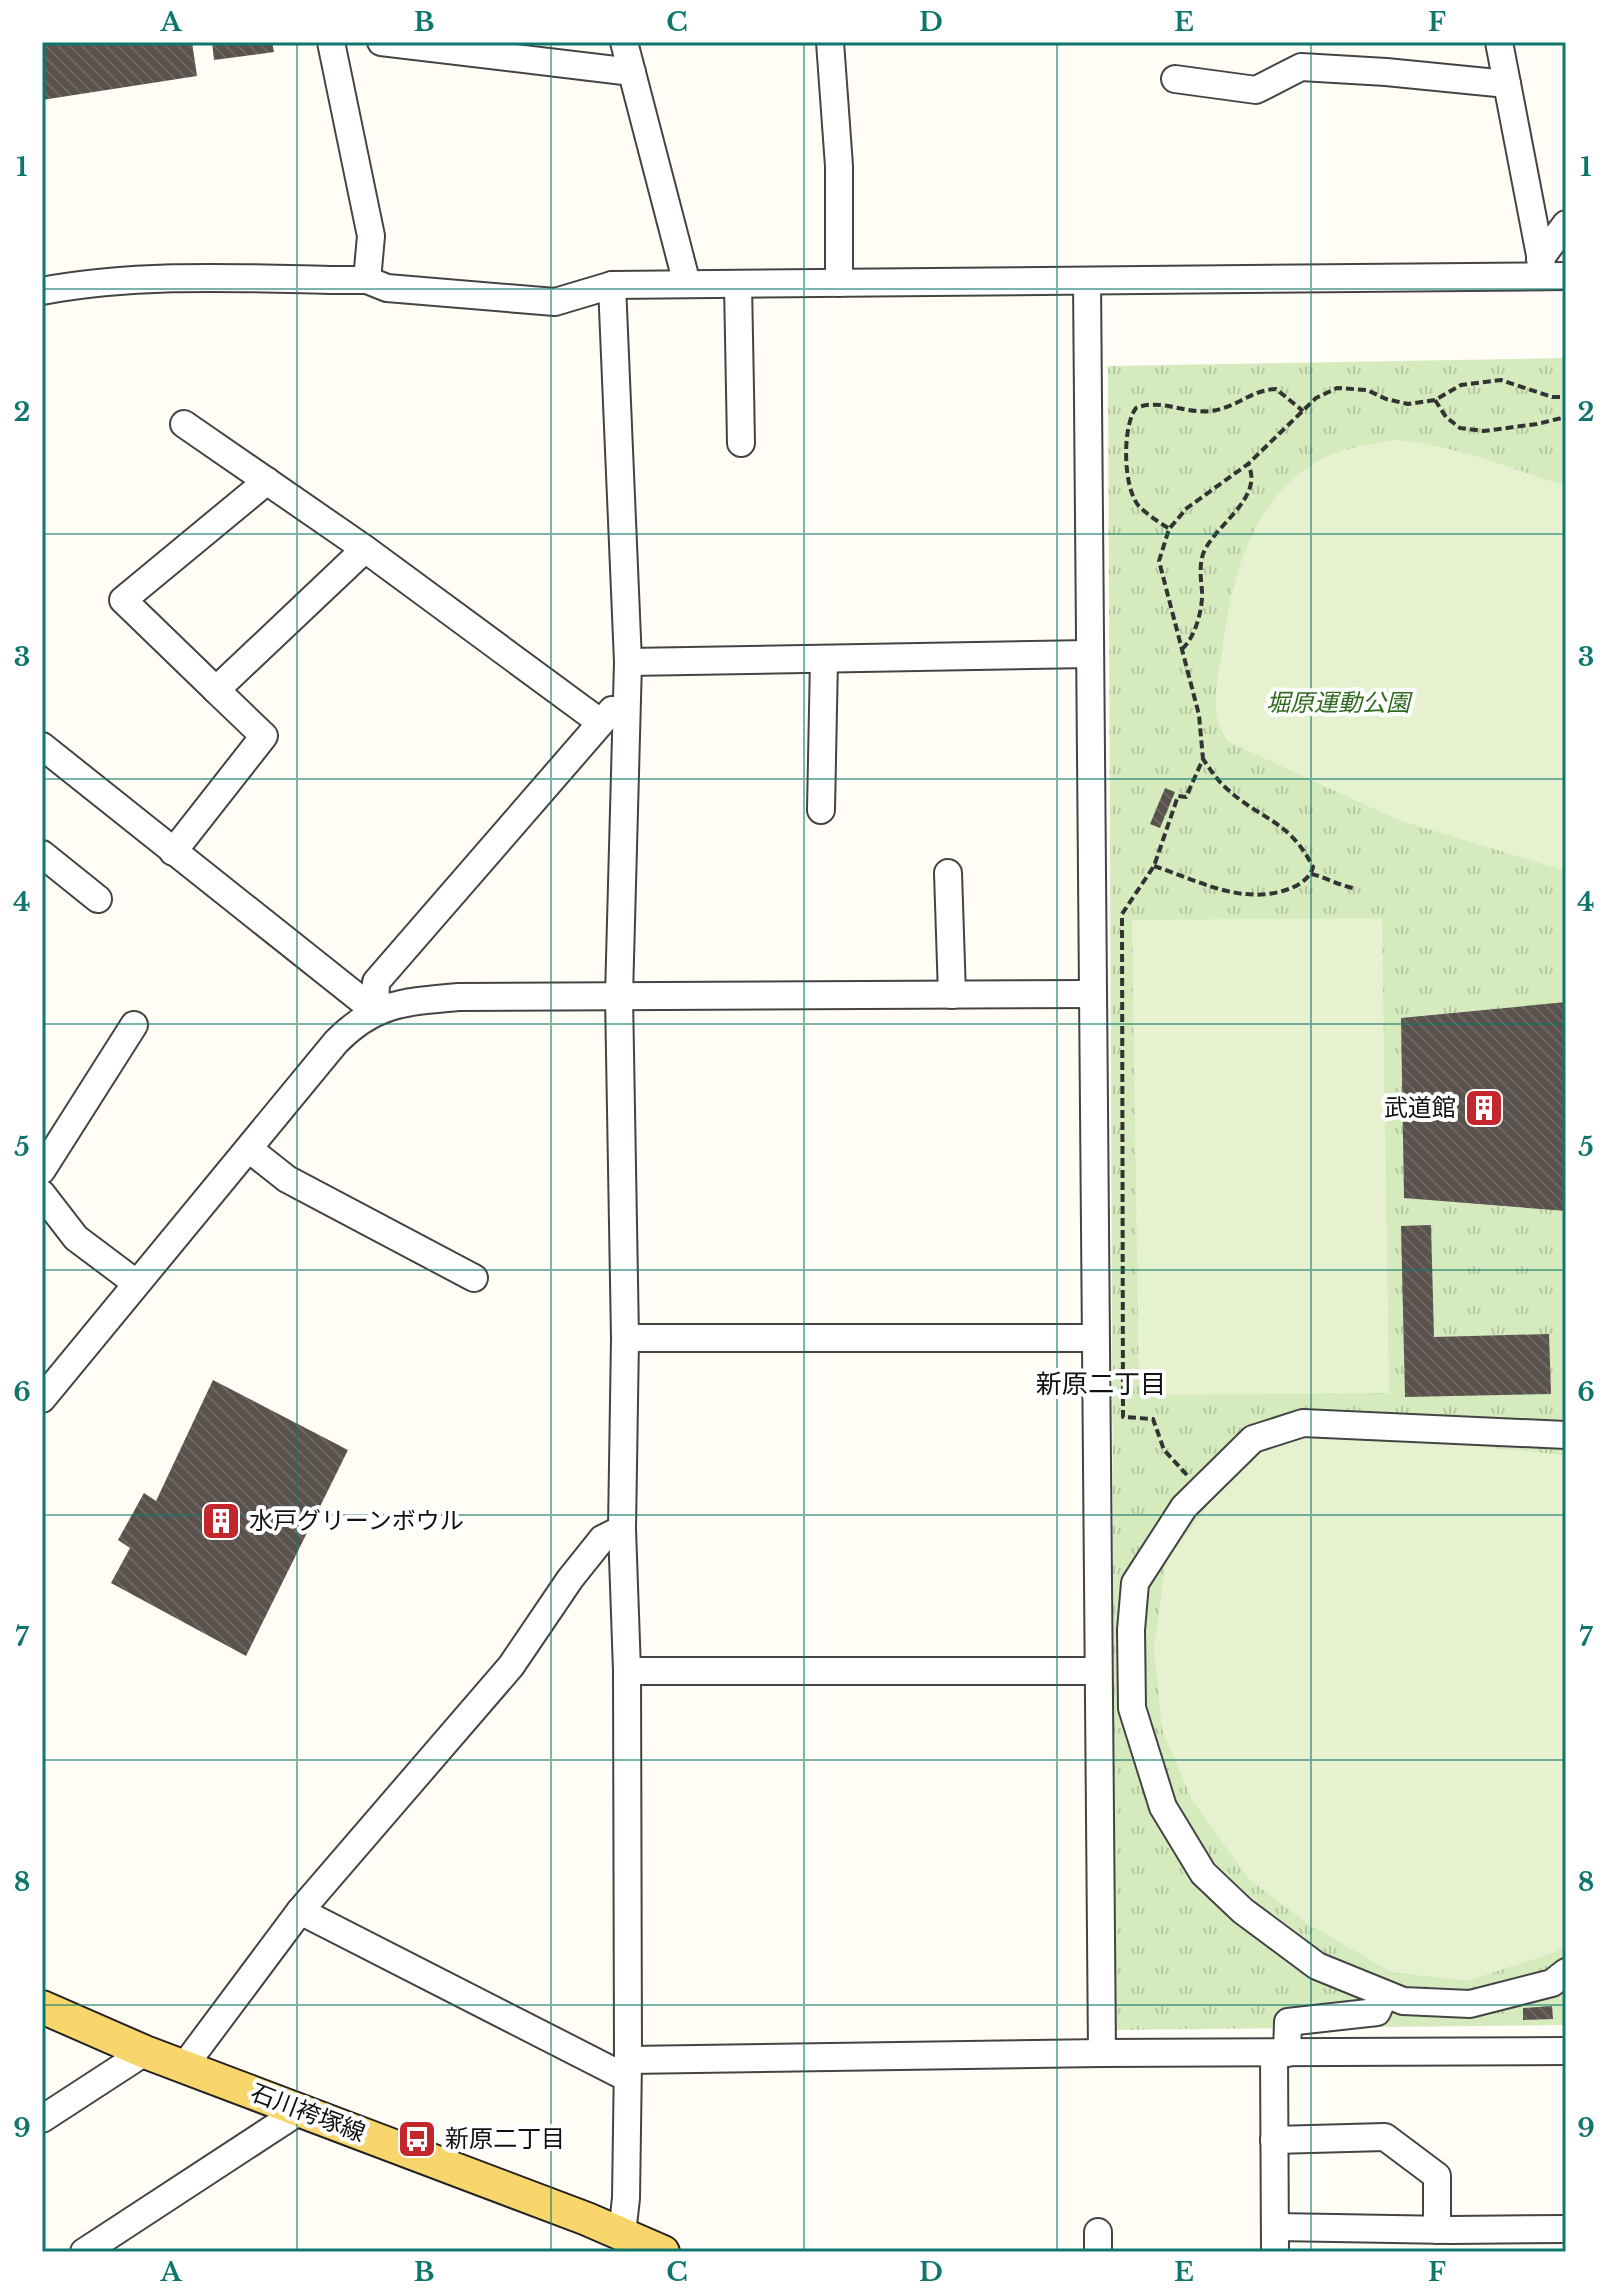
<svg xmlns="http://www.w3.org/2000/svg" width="1608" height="2294" font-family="'Libre Baskerville','Noto Sans JP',serif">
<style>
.park{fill:url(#park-tufts)}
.pitch{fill:#e6f2cf}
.building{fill:url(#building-back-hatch)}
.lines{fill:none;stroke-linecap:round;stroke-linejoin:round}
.minor-casing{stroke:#444;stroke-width:30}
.major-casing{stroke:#222;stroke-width:36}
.path{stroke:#333;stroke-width:4;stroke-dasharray:8 4;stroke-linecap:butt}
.minor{stroke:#fff;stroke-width:26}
.major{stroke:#f9d66b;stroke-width:32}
.grid{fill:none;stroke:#0f766e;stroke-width:2;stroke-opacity:0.55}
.labels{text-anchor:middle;stroke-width:8;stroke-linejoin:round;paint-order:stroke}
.park-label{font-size:24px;font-style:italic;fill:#2f6b1f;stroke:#fff}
.poi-label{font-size:24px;fill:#111;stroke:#fff;text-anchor:start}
.street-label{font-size:24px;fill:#111;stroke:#fff}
.neighbourhood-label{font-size:26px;fill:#111;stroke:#fff}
.neatline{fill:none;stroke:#0f766e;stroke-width:3}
.grid-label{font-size:26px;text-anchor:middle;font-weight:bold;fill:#0f766e}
</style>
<defs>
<pattern id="park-tufts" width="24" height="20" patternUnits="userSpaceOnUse" patternTransform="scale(2)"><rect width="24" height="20" fill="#d5ebbd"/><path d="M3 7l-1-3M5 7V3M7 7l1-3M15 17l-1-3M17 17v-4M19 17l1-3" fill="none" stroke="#b6c8a1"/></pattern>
<pattern id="building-back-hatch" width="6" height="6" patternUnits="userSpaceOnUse" patternTransform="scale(2)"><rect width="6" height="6" fill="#5a524d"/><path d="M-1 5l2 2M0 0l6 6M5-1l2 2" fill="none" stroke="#6d6662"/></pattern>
</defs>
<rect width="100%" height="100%" fill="#fffdf5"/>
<polygon class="park" points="1566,358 1566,2025 1115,2030 1108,366"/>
<g class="pitch">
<path d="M1396,440C1454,445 1510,468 1566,486V871L1398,820L1227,741C1223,733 1217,722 1216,713C1214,691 1220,667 1223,645C1232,573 1254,494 1324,458C1345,447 1372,444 1396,440Z"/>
<polygon points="1382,918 1389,1393 1139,1395 1132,920"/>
<polygon points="1327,1432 1566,1455 1566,1944 1555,1952 1467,1981 1391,1972 1307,1923 1249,1879 1192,1800 1162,1729 1154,1647 1166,1562 1221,1487 1271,1442"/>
</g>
<g class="building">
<polygon points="42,42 192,42 197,76 42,100"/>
<polygon points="212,42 272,42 274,52 214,60"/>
<polygon points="1165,788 1175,792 1160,828 1150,824"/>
<polygon points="1566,1002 1566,1211 1404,1198 1401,1018"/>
<polygon points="1431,1225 1434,1337 1549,1334 1551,1394 1405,1397 1401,1226"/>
<polygon points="213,1380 348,1450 246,1656 111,1583 130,1548 118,1540 144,1493 156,1501"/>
<polygon points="1552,2006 1553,2019 1523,2020 1523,2008"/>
</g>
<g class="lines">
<defs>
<g id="minor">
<polyline points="331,42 371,236 367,280"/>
<polyline points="381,42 632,72"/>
<polyline points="624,42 687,284"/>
<polyline points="830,42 839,166 839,283"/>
<polyline points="1499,42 1544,276"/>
<polyline points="1175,79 1256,90 1301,67 1386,72 1507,84"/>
<polyline points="1540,259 1566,224"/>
<polyline points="1087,282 1102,2053"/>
<polyline points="738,284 741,443"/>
<polyline points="612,285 628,662 619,996 625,1338 622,1529 627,1671 628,2060 626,2198 622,2234"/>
<path d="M42,291C140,273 238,278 337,280H367L387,288L555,302L612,285L1566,276"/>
<polyline points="184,424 365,549"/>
<polyline points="628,662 1089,654"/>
<polyline points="216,690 123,600 267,481"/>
<polyline points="42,746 375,1011"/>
<polyline points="821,810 824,659"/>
<polyline points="173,852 264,736 216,690 365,549 600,722"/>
<polyline points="42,854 98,899"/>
<polyline points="948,873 952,995"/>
<polyline points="375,1011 376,982 612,710"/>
<polyline points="249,1149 287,1179 474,1278"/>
<polyline points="42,1170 134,1025"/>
<polyline points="42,1194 76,1238 136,1283"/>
<polyline points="625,1338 1095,1338"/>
<path d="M42,1399L336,1042C375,1002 406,1002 458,997L1091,994"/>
<polyline points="1566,1435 1303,1423 1253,1439 1184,1507 1135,1583 1131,1630 1132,1708 1163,1807 1203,1873 1243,1911 1317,1966 1403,2001 1470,2004 1552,1983 1566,1972"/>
<polyline points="627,1671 1097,1671"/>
<polyline points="300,1911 627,2078"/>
<polyline points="1274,2053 1275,2252"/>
<polyline points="1287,2053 1288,2022 1377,2012 1385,1994"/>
<polyline points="628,2060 1102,2053 1566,2051"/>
<polyline points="185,2065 300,1911 511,1666 570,1579 602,1539 622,1529"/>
<polyline points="42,2119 145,2052"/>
<polyline points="1274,2140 1385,2137 1437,2176 1437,2230"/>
<polyline points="1276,2227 1451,2230 1566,2229"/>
<polyline points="84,2252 301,2110"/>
<polyline points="1098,2252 1098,2232"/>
</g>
<polyline id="major" points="42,2007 145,2052 587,2219 663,2252"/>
</defs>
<use href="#minor" class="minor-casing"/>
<use href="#major" class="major-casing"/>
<g class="path">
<polyline points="1435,400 1446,417 1460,428 1484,431 1537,424 1566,417"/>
<path d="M1168,528C1159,522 1146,514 1138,505C1123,486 1122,427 1136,408C1159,398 1185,414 1211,411C1236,408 1251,390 1276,389L1303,411"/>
<path d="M1182,649C1195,638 1203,609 1202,591C1201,579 1199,567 1203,554C1214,525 1265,498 1248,464"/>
<path d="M1154,866C1197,880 1240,905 1286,890C1298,886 1310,879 1313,867C1289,819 1260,820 1226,788C1217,780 1210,769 1203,759"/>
<path d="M1311,874C1326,877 1337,885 1353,888"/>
<polyline points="1187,1475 1164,1450 1153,1419 1123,1417 1122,914 1154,866 1178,796 1186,797 1203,759 1199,715 1159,561 1169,529 1187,508 1248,464 1316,398 1337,388 1367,390 1386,399 1408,404 1435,400 1461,385 1501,380 1552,397 1566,397"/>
</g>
<use href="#minor" class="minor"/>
<use href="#major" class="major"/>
</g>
<path class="grid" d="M297,42V2252M551,42V2252M804,42V2252M1057,42V2252M1311,42V2252M42,289H1566M42,534H1566M42,779H1566M42,1024H1566M42,1270H1566M42,1515H1566M42,1760H1566M42,2005H1566"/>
<defs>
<symbol id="building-square" viewBox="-11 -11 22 22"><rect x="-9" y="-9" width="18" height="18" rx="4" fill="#c4262e" stroke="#fff"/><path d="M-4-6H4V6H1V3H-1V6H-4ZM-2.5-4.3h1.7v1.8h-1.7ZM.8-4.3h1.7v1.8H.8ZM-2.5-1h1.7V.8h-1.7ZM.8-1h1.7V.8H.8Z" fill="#fff"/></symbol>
<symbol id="bus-square" viewBox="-11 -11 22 22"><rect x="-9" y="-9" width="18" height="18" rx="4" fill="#c4262e" stroke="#fff"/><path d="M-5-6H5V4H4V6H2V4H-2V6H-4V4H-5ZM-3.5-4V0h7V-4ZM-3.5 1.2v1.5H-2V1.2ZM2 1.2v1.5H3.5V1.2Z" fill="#fff"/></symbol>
</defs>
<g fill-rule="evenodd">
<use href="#building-square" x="1462" y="1086" width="44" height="44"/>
<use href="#building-square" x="199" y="1499" width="44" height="44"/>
<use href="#bus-square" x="395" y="2117" width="44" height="44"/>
</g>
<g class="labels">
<g class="park-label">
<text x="1338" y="711">堀原運動公園</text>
</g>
<g class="poi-label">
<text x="1456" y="1116" text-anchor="end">武道館</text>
<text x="249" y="1529">水戸グリーンボウル</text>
<text x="445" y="2147">新原二丁目</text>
</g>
<g class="street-label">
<text transform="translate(308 2113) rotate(21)" y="8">石川袴塚線</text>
</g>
<g class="neighbourhood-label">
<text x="1101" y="1393">新原二丁目</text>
</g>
</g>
<rect width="1608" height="2294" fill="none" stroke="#ffffff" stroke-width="88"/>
<rect x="44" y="44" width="1520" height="2206" class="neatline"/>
<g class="grid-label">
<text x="171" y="31">A</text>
<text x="424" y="31">B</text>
<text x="677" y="31">C</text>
<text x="931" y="31">D</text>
<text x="1184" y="31">E</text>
<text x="1437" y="31">F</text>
<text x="22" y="176">1</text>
<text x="1586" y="176">1</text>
<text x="22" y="421">2</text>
<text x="1586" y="421">2</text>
<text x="22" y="666">3</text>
<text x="1586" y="666">3</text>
<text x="22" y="911">4</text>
<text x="1586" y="911">4</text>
<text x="22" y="1156">5</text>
<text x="1586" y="1156">5</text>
<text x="22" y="1401">6</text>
<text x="1586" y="1401">6</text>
<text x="22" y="1646">7</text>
<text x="1586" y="1646">7</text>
<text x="22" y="1891">8</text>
<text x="1586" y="1891">8</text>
<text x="22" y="2137">9</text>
<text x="1586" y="2137">9</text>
<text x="171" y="2281">A</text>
<text x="424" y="2281">B</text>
<text x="677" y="2281">C</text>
<text x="931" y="2281">D</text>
<text x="1184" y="2281">E</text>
<text x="1437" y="2281">F</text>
</g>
</svg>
